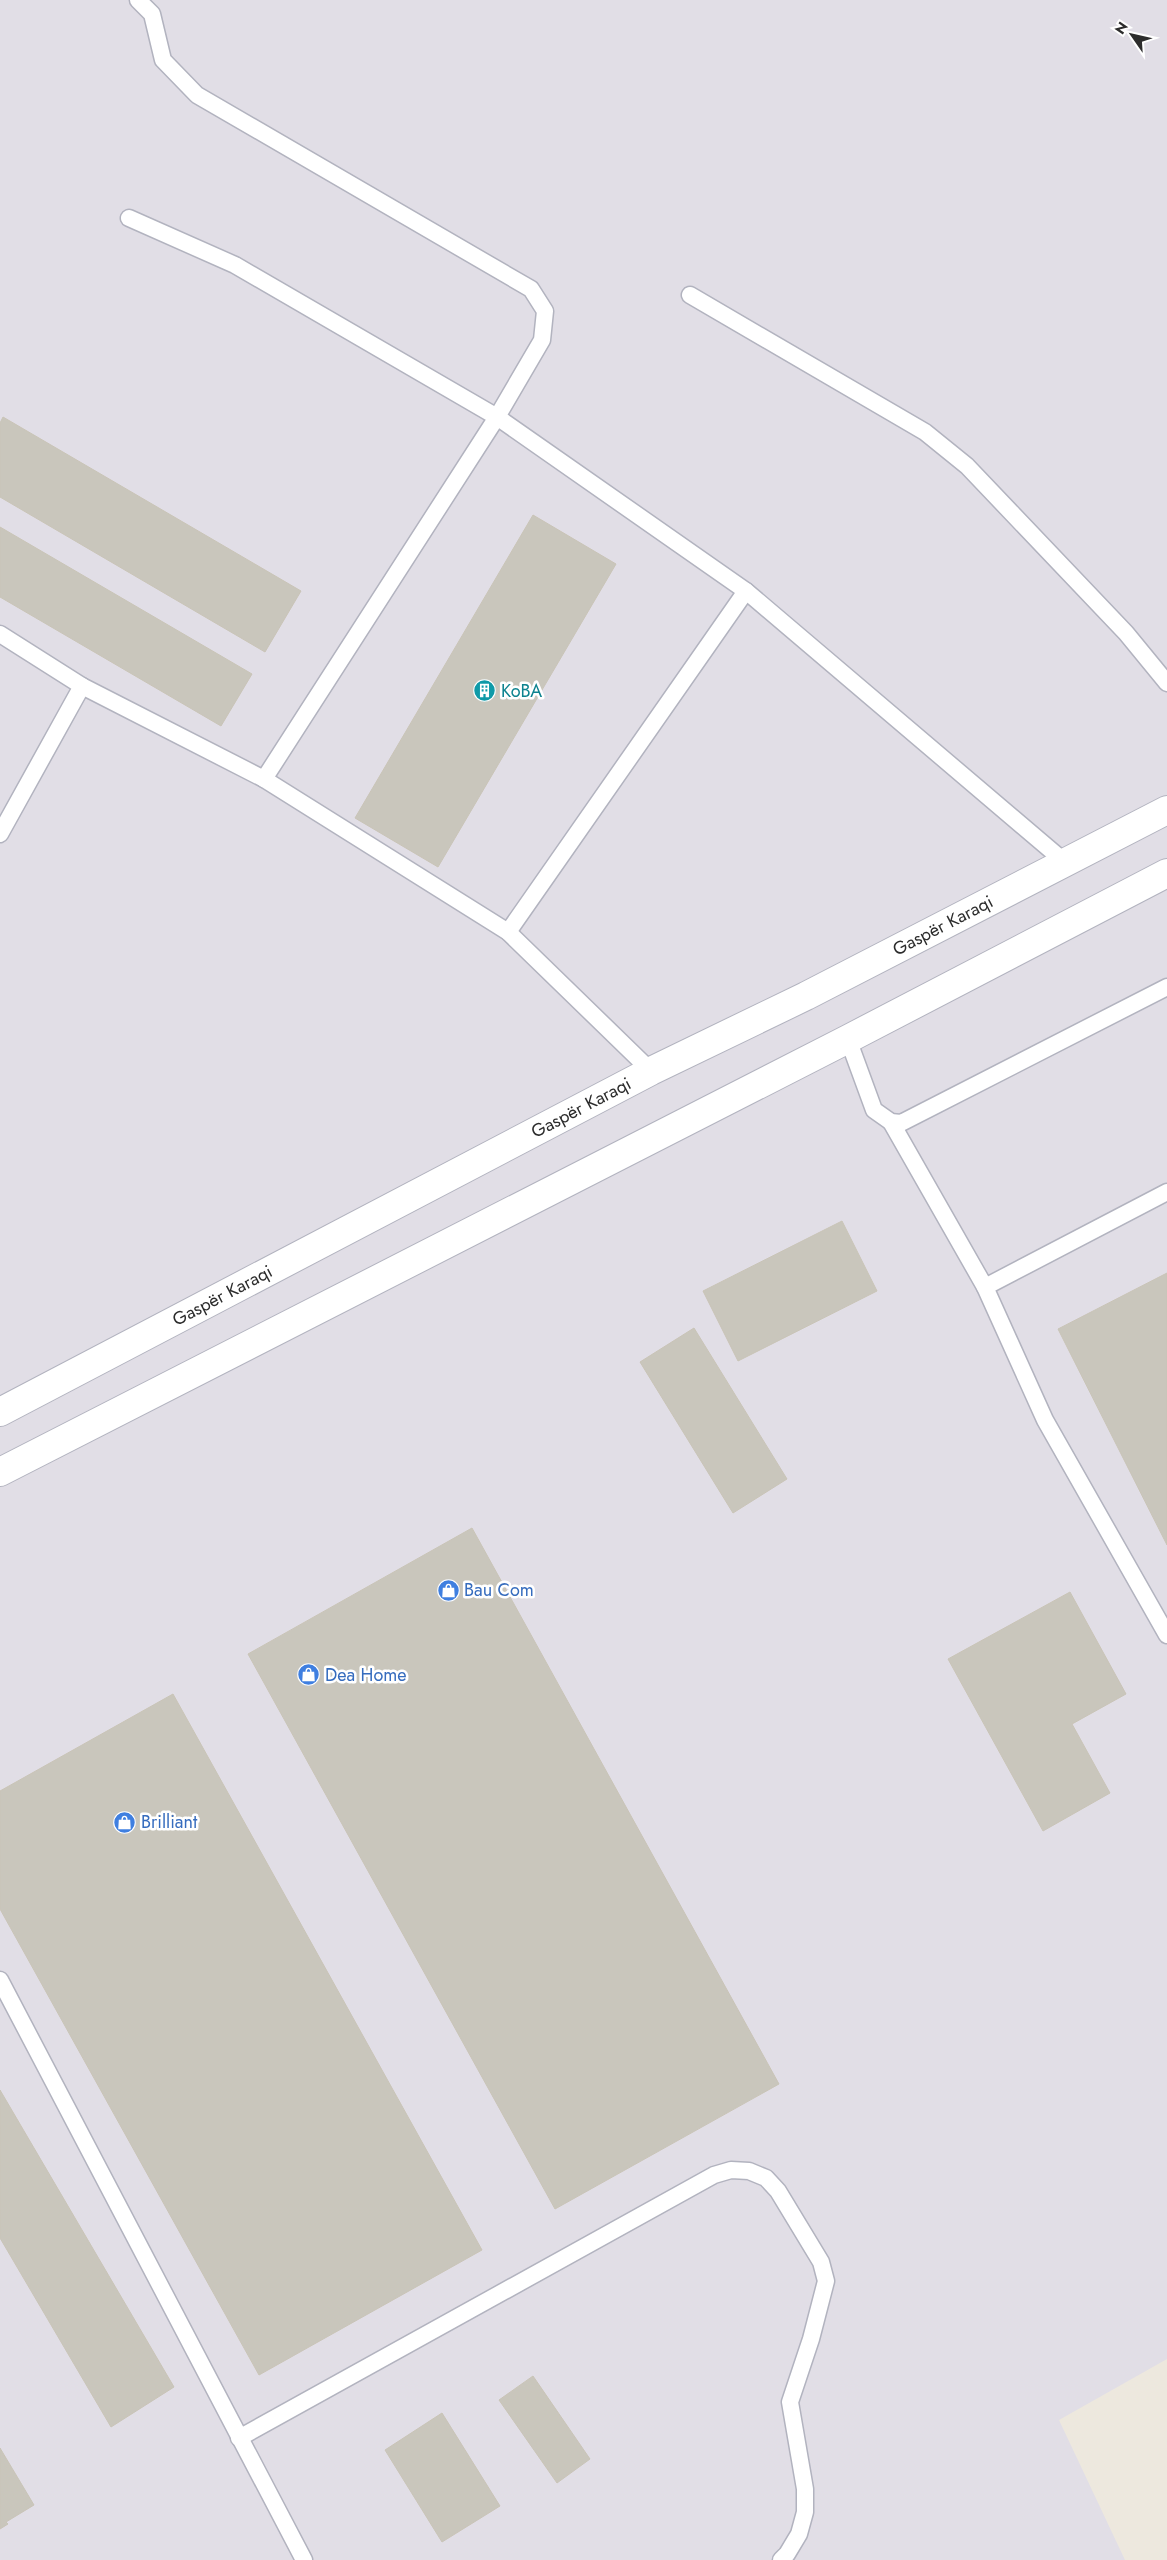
<svg xmlns="http://www.w3.org/2000/svg" width="1167" height="2560" font-family="Jost,sans-serif">
<style>
.industrial{fill:#e1dee6}
.building{fill:#c9c6bc;stroke:#c9c4b7}
.lines{fill:none;stroke-linecap:round;stroke-linejoin:round}
.lane-casing{stroke:#b2b3bf;stroke-width:19}
.secondary-casing{stroke:#b2b3bf;stroke-width:30}
.lane{stroke:#fff;stroke-width:16}
.secondary{stroke:#fff;stroke-width:28}
.labels{text-anchor:middle;stroke-width:5;stroke-linejoin:round;paint-order:stroke}
.culture-label{font-size:18px;fill:#0d838f;stroke:#fff;text-anchor:start}
.street-label{font-size:18px;fill:#2c2c2c;stroke:#fff}
.shop-label{font-size:18px;fill:#366cbe;stroke:#fff;text-anchor:start}
</style>
<rect width="100%" height="100%" fill="#ede8de"/>
<polygon class="industrial" points="0,0 1167,0 1167,2359 1059,2420 1125,2560 0,2560"/>
<g class="building">
<polygon points="3,417 301,591 265,652 0,497 0,423"/>
<polygon points="533,515 616,564 438,867 355,818"/>
<polygon points="0,527 252,674 221,726 0,597"/>
<polygon points="842,1221 877,1291 738,1361 703,1291"/>
<polygon points="1167,1273 1167,1545 1058,1329"/>
<polygon points="694,1328 787,1479 733,1513 640,1362"/>
<polygon points="472,1528 779,2084 555,2209 248,1654"/>
<polygon points="1070,1592 1126,1694 1072,1724 1110,1793 1043,1831 948,1659"/>
<polygon points="173,1694 482,2250 259,2375 0,1909 0,1791"/>
<polygon points="0,2090 174,2387 111,2427 0,2238"/>
<polygon points="533,2376 590,2459 557,2483 499,2400"/>
<polygon points="442,2413 500,2506 442,2542 385,2450"/>
<polygon points="0,2448 34,2505 6,2522 8,2524 0,2529"/>
</g>
<g class="lines">
<defs>
<g id="lane">
<polyline points="138,0 152,14 163,60 197,95 531,289 545,311 542,340 497,417 746,591 1066,863"/>
<polyline points="129,218 235,265 497,417 264,779"/>
<polyline points="690,295 925,432 967,466 1126,633 1167,683"/>
<polyline points="0,634 82,686 0,834"/>
<polyline points="82,686 264,779 508,932 651,1071"/>
<polyline points="508,932 746,591"/>
<polyline points="848,1039 874,1110 891,1122 901,1123 1167,987"/>
<polyline points="891,1122 985,1287 1045,1420 1167,1635"/>
<polyline points="985,1287 1167,1192"/>
<polyline points="0,1980 304,2560"/>
<polyline points="239,2438 714,2175 731,2170 749,2171 766,2178 778,2191 821,2262 826,2281 811,2339 790,2402 805,2489 805,2512 799,2534 787,2554 781,2560"/>
</g>
<g id="secondary">
<path id="s1" d="M0,1412L651,1071L806,996L1167,810"/>
<polyline points="0,1472 848,1039 1167,873"/>
</g>
</defs>
<use href="#lane" class="lane-casing"/>
<use href="#secondary" class="secondary-casing"/>
<use href="#lane" class="lane"/>
<use href="#secondary" class="secondary"/>
</g>
<defs>
<symbol id="building-disc" viewBox="-11 -11 22 22"><circle r="9.5" fill="#0f9aa8" stroke="#fff"/><path d="M-4-6H4V6H1V3H-1V6H-4ZM-2.5-4.3h1.7v1.8h-1.7ZM.8-4.3h1.7v1.8H.8ZM-2.5-1h1.7V.8h-1.7ZM.8-1h1.7V.8H.8Z" fill="#fff"/></symbol>
<symbol id="shop-disc" viewBox="-11 -11 22 22"><circle r="9.5" fill="#3f7fe0" stroke="#fff"/><path d="M-5-2.5h2.3a2.7 3.5 0 0 1 5.4 0H5L5.5 6h-11ZM-1.5-2.5h3a1.5 2.3 0 0 0-3 0Z" fill="#fff"/></symbol>
</defs>
<g fill-rule="evenodd">
<use href="#building-disc" x="472" y="678" width="25" height="25"/>
<use href="#shop-disc" x="436" y="1578" width="25" height="25"/>
<use href="#shop-disc" x="296" y="1662" width="25" height="25"/>
<use href="#shop-disc" x="112" y="1810" width="25" height="25"/>
</g>
<g class="labels">
<g class="culture-label">
<text x="501" y="697">KoBA</text>
</g>
<g class="street-label">
<text dy="6" stroke="none"><textPath href="#s1" startOffset="1061">Gaspër Karaqi</textPath></text>
<text dy="6" stroke="none"><textPath href="#s1" startOffset="656">Gaspër Karaqi</textPath></text>
<text dy="6" stroke="none"><textPath href="#s1" startOffset="251">Gaspër Karaqi</textPath></text>
</g>
<g class="shop-label">
<text x="464" y="1596">Bau Com</text>
<text x="325" y="1681">Dea Home</text>
<text x="141" y="1828">Brilliant</text>
</g>
</g>
<g transform="translate(1132 35) rotate(304)" stroke="#ffffff" stroke-width="4" paint-order="stroke">
<path d="M0-4L9 19L0 12L-9 19Z" fill="#2c2c2c"/>
<text y="-8" font-size="14" font-weight="bold" text-anchor="middle" fill="#2c2c2c">N</text>
</g>
</svg>
